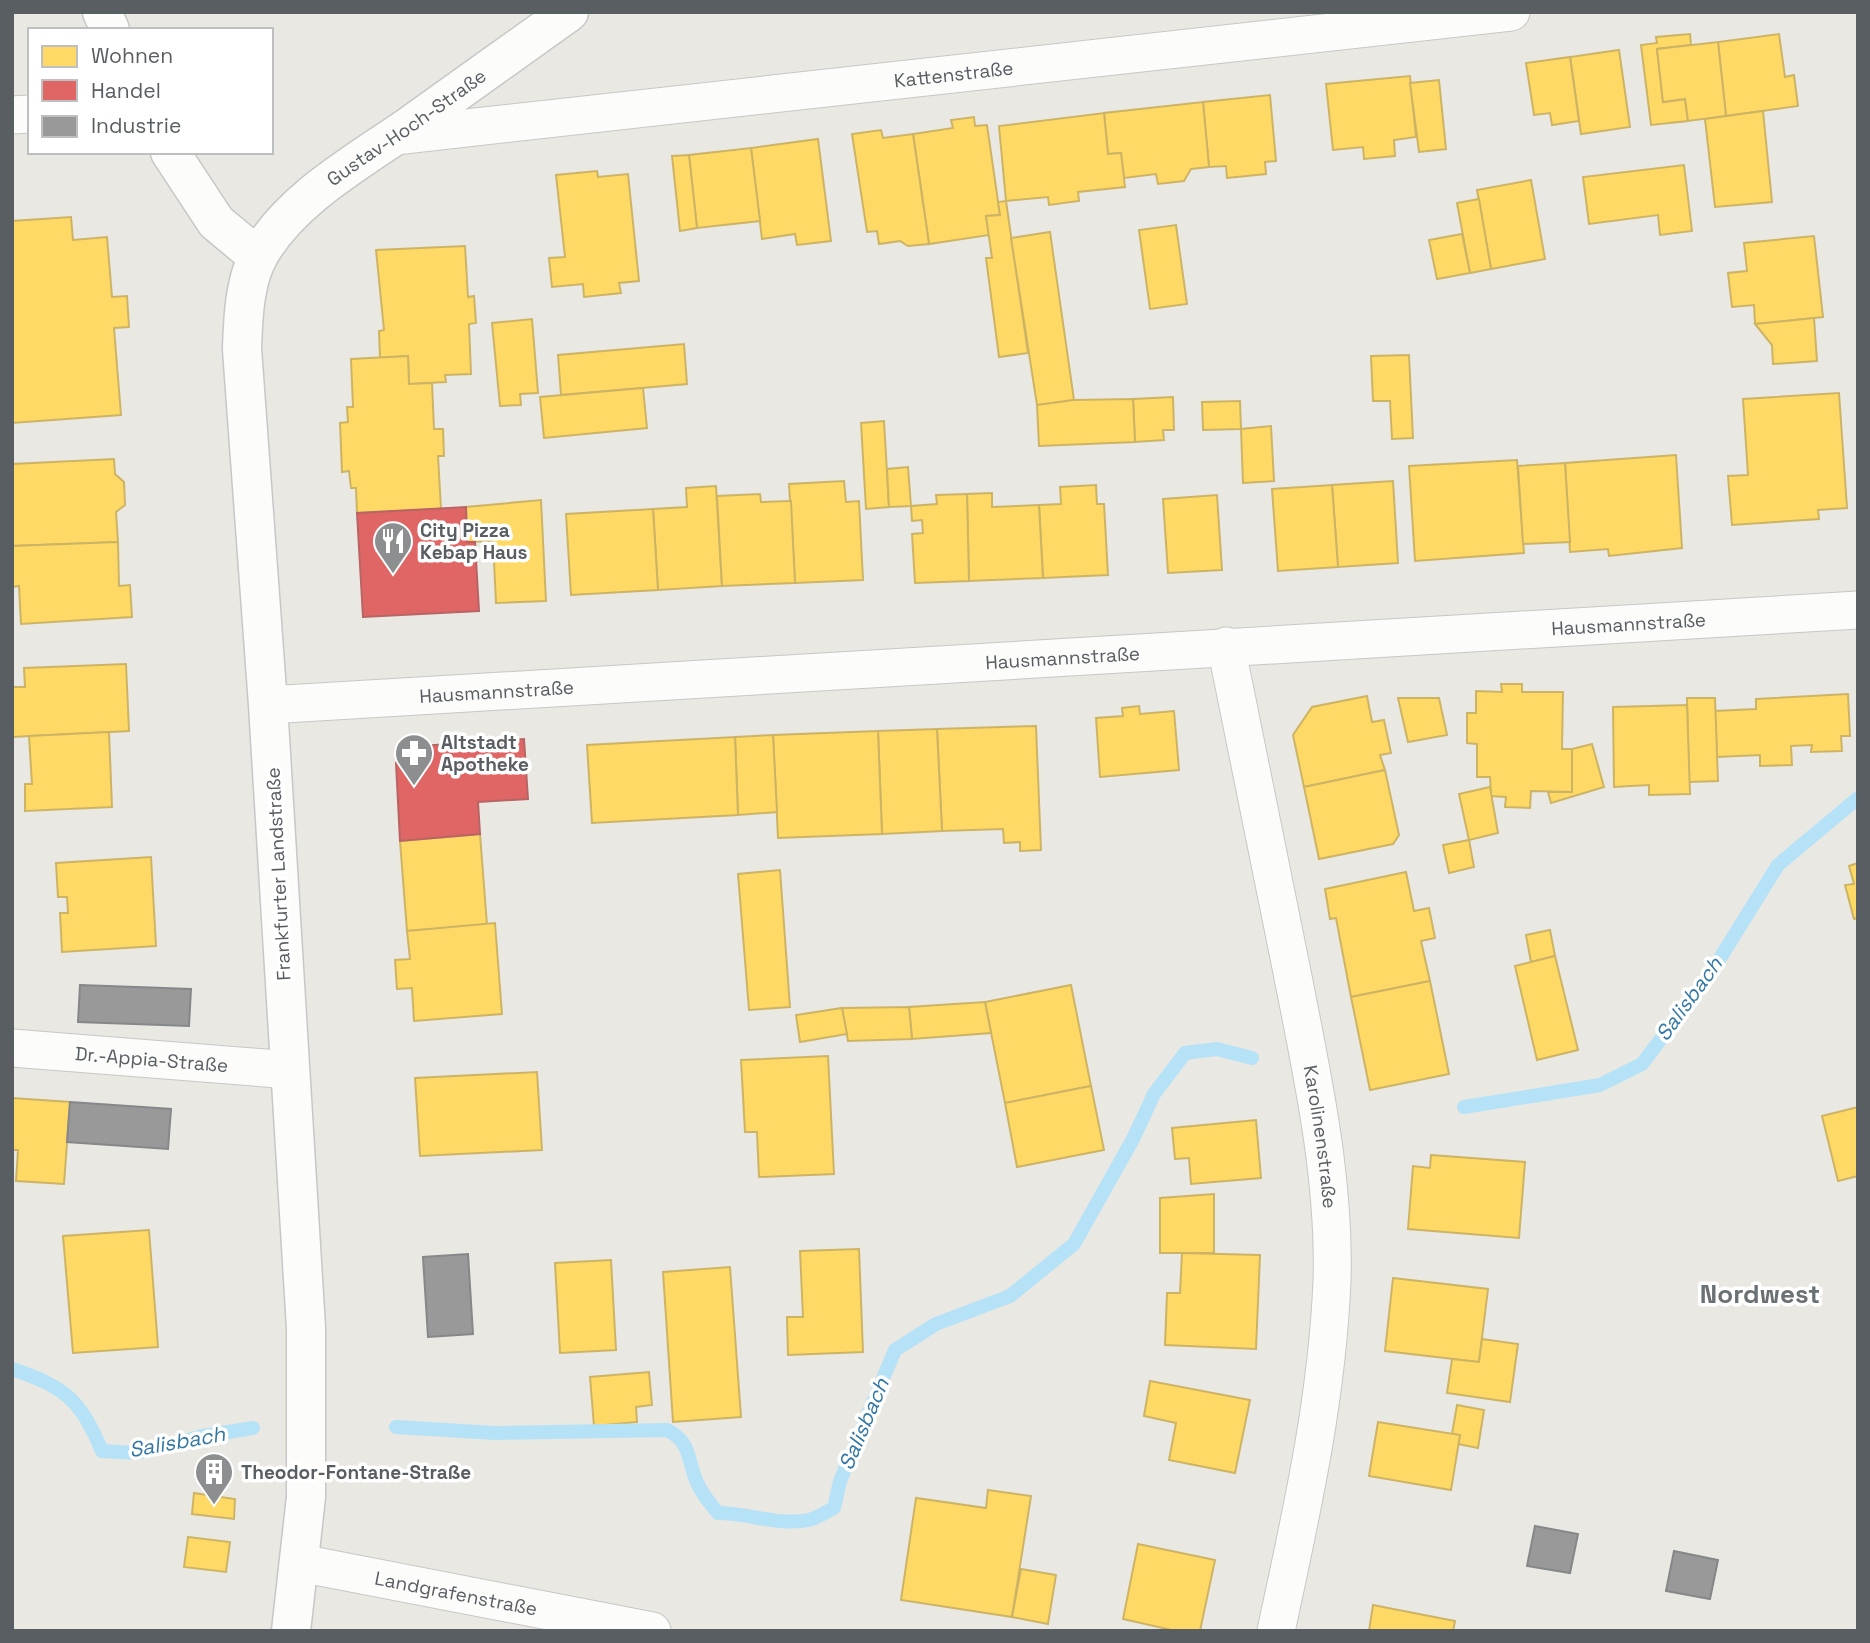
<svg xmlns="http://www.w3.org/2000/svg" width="1870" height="1643" font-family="'Space Grotesk',sans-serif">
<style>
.homes{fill:#ffd966;stroke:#cdb465;stroke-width:2}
.shops{fill:#e06666;stroke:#b86465;stroke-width:2}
.industry{fill:#999;stroke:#868789;stroke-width:2}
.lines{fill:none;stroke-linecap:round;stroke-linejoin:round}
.stream{stroke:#b6e2f7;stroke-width:14}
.street-casing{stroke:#c7c7c6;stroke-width:39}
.secondary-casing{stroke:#c7c7c7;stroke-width:41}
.street{stroke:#fcfcfb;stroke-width:37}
.secondary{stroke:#fcfcfb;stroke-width:38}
.labels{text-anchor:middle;stroke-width:7;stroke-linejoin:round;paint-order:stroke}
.street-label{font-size:19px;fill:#595e63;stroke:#fff}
.poi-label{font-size:19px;font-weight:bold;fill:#595e63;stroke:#fff;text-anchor:start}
.water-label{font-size:21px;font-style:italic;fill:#3277a5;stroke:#fff}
.district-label{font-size:26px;font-weight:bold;fill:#6a7175;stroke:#fff}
</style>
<rect width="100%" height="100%" fill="#eae8e3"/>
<g class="homes">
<polygon points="1690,34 1691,45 1657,49 1663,102 1685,99 1688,121 1651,125 1641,45 1657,43 1656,37"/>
<polygon points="1779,34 1785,77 1794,75 1798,106 1726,116 1718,42"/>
<polygon points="1718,42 1726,116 1688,121 1685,99 1663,102 1657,49"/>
<polygon points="1619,50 1630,127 1581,134 1570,57"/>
<polygon points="1570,57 1579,121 1552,125 1550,113 1534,115 1526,63"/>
<polygon points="1410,76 1416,137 1394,140 1395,156 1364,159 1363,147 1333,150 1326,84"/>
<polygon points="1439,80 1446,149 1419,152 1410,83"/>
<polygon points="1270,95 1276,161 1265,162 1266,174 1227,178 1226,166 1209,167 1203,102"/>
<polygon points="1203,102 1209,167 1191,169 1184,181 1158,184 1156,174 1124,178 1121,153 1108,154 1104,113"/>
<polygon points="1763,111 1772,202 1715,207 1705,119"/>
<polygon points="1104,113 1108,154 1121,153 1125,187 1078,192 1079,201 1049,205 1048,197 1006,201 999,126"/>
<polygon points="974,117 975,126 987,125 1000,215 986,216 989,235 929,244 913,134 953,128 951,120"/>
<polygon points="881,130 883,138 913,134 929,244 908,246 900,241 879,244 877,231 867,232 852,134"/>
<polygon points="818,139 831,241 797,245 795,234 762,239 751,148"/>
<polygon points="751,148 760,221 697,228 689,155"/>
<polygon points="689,155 697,228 680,231 672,156"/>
<polygon points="1684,165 1692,231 1660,235 1658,215 1589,224 1583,177"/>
<polygon points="597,171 598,177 628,174 639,281 619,283 621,293 584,297 583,284 552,287 549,258 565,257 556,175"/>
<polygon points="1531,180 1545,259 1491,269 1477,190"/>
<polygon points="1479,199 1491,269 1470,273 1457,203"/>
<polygon points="1006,201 1028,353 999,357 986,258 992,258 986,216 1000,215 998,202"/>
<polygon points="71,217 73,240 107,237 112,297 127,296 129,327 114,328 121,415 12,423 12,221"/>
<polygon points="1176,225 1187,304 1150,309 1139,230"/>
<polygon points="1050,232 1074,400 1037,405 1011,238"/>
<polygon points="1462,234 1470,273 1437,279 1429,240"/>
<polygon points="1814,236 1823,317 1755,324 1754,305 1732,307 1728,273 1747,271 1744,243"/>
<polygon points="465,246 468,297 474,296 476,323 469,324 471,374 445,375 446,382 409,384 408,356 380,358 379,331 384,330 376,250"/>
<polygon points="1814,318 1817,361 1773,364 1772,345 1755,324"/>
<polygon points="532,319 538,393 520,394 521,405 500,406 492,323"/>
<polygon points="684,344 687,384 561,395 558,355"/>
<polygon points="1409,355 1413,438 1392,439 1390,401 1373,401 1371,356"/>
<polygon points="408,356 409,384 432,383 434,429 443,429 444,456 438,456 441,509 357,513 356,488 351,488 349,471 342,472 340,423 348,422 347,407 353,407 351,359"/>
<polygon points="643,388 647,428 544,438 540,397"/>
<polygon points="1839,393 1847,508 1818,510 1819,519 1732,525 1728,476 1748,475 1743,399"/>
<polygon points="1173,397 1174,430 1163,430 1164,440 1135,442 1133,399"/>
<polygon points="1133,399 1135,442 1039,446 1037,405 1074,400"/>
<polygon points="1240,401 1241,429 1203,430 1202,402"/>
<polygon points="884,421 889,507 866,509 861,423"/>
<polygon points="1271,426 1274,481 1243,483 1241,429"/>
<polygon points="1676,455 1682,548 1609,556 1608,549 1570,552 1565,463"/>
<polygon points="114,459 115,474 124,482 125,505 116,512 118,542 12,546 12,464"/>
<polygon points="1517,460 1524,553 1415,561 1409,466"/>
<polygon points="1565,463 1570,542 1523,544 1518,466"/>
<polygon points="908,467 911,506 889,507 887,469"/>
<polygon points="844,481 846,502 859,501 863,580 795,583 789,484"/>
<polygon points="1393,481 1398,563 1338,567 1332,485"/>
<polygon points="1096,485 1097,504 1104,504 1108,575 1043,578 1039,505 1061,504 1060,487"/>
<polygon points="1332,485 1338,567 1278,571 1272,489"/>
<polygon points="716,486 722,586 658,590 653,509 687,507 686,488"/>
<polygon points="992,493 992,507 1039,505 1043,578 969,581 967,494"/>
<polygon points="760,494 761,502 791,501 795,583 722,586 717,496"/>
<polygon points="967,494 969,581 915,583 912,534 923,533 922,520 912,521 911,506 937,504 936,495"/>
<polygon points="1217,495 1222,570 1168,573 1163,499"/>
<polygon points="541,500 546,601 496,603 493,541 467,542 466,507"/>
<polygon points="653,509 658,590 571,595 566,514"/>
<polygon points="118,542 119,586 130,585 132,617 21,624 19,586 12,587 12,546"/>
<polygon points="126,664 129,731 12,737 12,687 25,687 24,668"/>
<polygon points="1501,684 1522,684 1522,692 1563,692 1562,749 1572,749 1572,792 1531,791 1530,808 1505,807 1506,797 1491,796 1490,777 1477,777 1477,744 1467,743 1467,713 1476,713 1476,691 1502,692"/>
<polygon points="1848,694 1850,736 1841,736 1842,751 1811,752 1812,745 1791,746 1792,765 1760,766 1760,755 1717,757 1715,711 1756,709 1756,699"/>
<polygon points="1367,696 1372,722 1384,720 1391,753 1380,755 1385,770 1304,787 1293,735 1312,707"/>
<polygon points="1398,698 1439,698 1447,735 1408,742"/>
<polygon points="1687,698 1715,698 1718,781 1689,782"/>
<polygon points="1687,705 1690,794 1649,795 1649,785 1614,787 1613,707"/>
<polygon points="1139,706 1140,714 1174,711 1179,770 1100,777 1096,718 1123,716 1122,708"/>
<polygon points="1036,726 1041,850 1020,851 1020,842 1004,843 1003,829 942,831 937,729"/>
<polygon points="937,729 942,831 882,834 878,731"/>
<polygon points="878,731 882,834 778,838 773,735"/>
<polygon points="109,732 112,807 25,811 25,784 32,784 29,736"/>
<polygon points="773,735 777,812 738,815 735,737"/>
<polygon points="735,737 738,815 592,823 587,745"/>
<polygon points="1592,744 1604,787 1551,803 1548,792 1572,792 1572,749"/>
<polygon points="1385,770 1399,835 1393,844 1319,859 1304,787"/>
<polygon points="1490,787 1498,833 1469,840 1459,794"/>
<polygon points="480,834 487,925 407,931 400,841"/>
<polygon points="1469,840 1474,867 1449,873 1443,845"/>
<polygon points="151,857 156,946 62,952 60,913 68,913 67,897 58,897 56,863"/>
<polygon points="1858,863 1858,918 1854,919 1845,885 1854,884 1849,866"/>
<polygon points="780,870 790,1007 749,1010 738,874"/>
<polygon points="1406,872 1414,911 1429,908 1435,938 1421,941 1430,981 1351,997 1336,918 1330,919 1325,889"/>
<polygon points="495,923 502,1014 414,1021 412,988 397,989 395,960 410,959 407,931"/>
<polygon points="1550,930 1555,956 1531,962 1526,935"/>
<polygon points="1555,956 1578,1050 1537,1060 1515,966"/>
<polygon points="1430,981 1449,1074 1370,1090 1351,997"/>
<polygon points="1071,985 1091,1086 1005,1103 985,1002"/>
<polygon points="985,1002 991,1033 912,1039 909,1007"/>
<polygon points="909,1007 912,1039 848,1041 842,1008"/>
<polygon points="842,1008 847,1034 800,1042 796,1015"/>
<polygon points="828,1056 834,1174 759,1177 757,1132 745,1132 741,1060"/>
<polygon points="537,1072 542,1150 420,1156 415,1078"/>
<polygon points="1091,1086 1104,1150 1017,1167 1005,1103"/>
<polygon points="12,1098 70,1102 64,1184 16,1181 18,1150 12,1150"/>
<polygon points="1858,1107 1858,1176 1838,1181 1822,1116"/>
<polygon points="1256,1120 1261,1178 1191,1184 1189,1158 1175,1159 1172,1128"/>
<polygon points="1431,1155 1525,1162 1519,1238 1408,1229 1413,1166 1430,1168"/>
<polygon points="1214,1194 1214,1253 1160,1253 1160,1198"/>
<polygon points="149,1230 158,1347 73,1353 63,1236"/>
<polygon points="859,1249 863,1352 788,1355 787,1317 803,1317 800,1251"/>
<polygon points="1182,1253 1260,1255 1256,1349 1165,1345 1167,1293 1180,1293"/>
<polygon points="611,1260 616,1350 560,1353 555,1263"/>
<polygon points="730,1267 741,1417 673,1422 663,1272"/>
<polygon points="1393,1278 1488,1289 1479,1362 1385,1351"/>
<polygon points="1482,1339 1518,1344 1510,1402 1447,1393 1452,1359 1479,1362"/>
<polygon points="649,1372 652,1405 636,1407 637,1422 594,1426 590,1377"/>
<polygon points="1150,1381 1250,1400 1235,1473 1169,1460 1176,1423 1144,1416"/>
<polygon points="1457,1405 1484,1410 1478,1448 1458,1444 1460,1435 1452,1434"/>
<polygon points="1378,1422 1460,1435 1451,1490 1369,1476"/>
<polygon points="988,1490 1031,1496 1012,1617 901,1600 916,1498 986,1508"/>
<polygon points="194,1493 235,1499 234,1519 192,1514"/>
<polygon points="188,1537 230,1542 226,1572 184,1567"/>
<polygon points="1138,1544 1215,1560 1200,1631 1176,1631 1123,1619"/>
<polygon points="1021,1569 1056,1575 1048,1624 1012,1617"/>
<polygon points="1373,1605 1455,1621 1453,1631 1369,1631"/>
</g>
<g class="shops">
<polygon points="466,507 467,542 475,542 479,611 363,617 357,513"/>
<polygon points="524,739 528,799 478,802 480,834 400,841 396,763 405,747"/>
</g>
<g class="industry">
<polygon points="80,985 191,989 189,1026 78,1022"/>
<polygon points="70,1102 171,1109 168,1149 67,1142"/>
<polygon points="468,1254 473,1334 428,1337 423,1257"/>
<polygon points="1535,1526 1578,1534 1570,1573 1527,1566"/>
<polygon points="1674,1551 1718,1560 1710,1599 1666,1591"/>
</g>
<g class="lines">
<g class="stream">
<polyline points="1464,1107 1600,1085 1642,1064 1709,976 1778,865 1858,798"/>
<path d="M12,1369C65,1387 80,1399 102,1451L137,1453L203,1436L253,1428"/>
<path d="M396,1427L495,1433L667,1430C691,1442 687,1458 696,1480C701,1493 709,1502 718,1513C748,1513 779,1526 809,1520C817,1518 826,1512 834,1508L840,1481L895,1350L936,1324L1010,1296L1074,1244L1133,1139L1154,1094L1185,1053L1217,1049L1252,1058"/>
</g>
<defs>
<g id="street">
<polyline points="12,115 30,114"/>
<path id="s1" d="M395,136L1511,12"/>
<path id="s2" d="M1226,646C1248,755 1270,864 1292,972C1312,1074 1335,1177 1332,1281C1327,1401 1301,1515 1276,1631"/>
<path id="s3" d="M268,705L1858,610"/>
<path id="s4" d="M12,1048L290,1070"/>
<path id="s5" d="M300,1563L652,1631"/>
</g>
<g id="secondary">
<polyline points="102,12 110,30"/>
<polyline points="170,152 216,222 258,257"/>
<path id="s6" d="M291,1631L306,1497V1328L268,705L242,349C243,320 244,282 259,255C291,199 356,163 408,127C462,89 515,50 569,12"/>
</g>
</defs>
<use href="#street" class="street-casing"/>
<use href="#secondary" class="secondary-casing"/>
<use href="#street" class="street"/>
<use href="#secondary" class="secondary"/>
</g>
<defs>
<symbol id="restaurant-pin" viewBox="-11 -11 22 30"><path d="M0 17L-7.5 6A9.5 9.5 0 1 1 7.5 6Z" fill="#8c8e90" stroke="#fff"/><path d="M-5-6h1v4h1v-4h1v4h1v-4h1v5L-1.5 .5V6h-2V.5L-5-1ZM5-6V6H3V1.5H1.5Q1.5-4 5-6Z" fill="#fff"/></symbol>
<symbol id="pharmacy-pin" viewBox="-11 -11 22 30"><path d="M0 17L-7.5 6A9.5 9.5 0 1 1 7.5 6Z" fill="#8c8e90" stroke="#fff"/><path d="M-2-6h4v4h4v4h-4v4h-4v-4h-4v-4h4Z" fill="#fff"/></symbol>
<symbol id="building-pin" viewBox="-11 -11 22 30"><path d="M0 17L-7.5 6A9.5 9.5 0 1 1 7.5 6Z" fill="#8c8e90" stroke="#fff"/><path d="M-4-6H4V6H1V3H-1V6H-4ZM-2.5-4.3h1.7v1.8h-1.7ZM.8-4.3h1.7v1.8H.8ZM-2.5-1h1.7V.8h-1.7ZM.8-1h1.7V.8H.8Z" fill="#fff"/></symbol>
</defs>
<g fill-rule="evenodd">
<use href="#restaurant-pin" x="371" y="519" width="44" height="60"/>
<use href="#pharmacy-pin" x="392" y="731" width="44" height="60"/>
<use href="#building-pin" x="192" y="1450" width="44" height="60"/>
</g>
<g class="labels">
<g class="street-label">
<text dy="7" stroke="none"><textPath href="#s1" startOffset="562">Kattenstraße</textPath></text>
<text dy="7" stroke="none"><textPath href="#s6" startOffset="1578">Gustav-Hoch-Straße</textPath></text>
<text dy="7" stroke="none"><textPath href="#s3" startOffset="1363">Hausmannstraße</textPath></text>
<text dy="7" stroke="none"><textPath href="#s3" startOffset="796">Hausmannstraße</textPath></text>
<text dy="7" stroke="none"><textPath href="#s3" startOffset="229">Hausmannstraße</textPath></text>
<text transform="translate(278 874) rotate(-93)" y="7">Frankfurter Landstraße</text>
<text dy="7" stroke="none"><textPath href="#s4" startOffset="140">Dr.-Appia-Straße</textPath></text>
<text dy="7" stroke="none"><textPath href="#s2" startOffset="500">Karolinenstraße</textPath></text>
<text dy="7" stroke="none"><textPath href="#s5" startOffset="159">Landgrafenstraße</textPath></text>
</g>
<g class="poi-label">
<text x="420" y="537">City Pizza<tspan x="420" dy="22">Kebap Haus</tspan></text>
<text x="441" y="749">Altstadt<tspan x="441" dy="22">Apotheke</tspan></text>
<text x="241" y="1479">Theodor-Fontane-Straße</text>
</g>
<g class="water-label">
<text transform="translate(1689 999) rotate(-54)" y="7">Salisbach</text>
<text transform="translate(864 1424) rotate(-67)" y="7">Salisbach</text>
<text transform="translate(177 1442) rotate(-10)" y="7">Salisbach</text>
</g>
<g class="district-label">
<text x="1760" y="1303">Nordwest</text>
</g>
</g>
<rect width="1870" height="1643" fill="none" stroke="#595e63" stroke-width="28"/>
<rect x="28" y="28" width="245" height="126" fill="#ffffff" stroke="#bdbfc1" stroke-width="2"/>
<rect x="42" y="46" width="35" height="21" fill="#ffd966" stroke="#bdbfc1" stroke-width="2"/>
<text x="91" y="63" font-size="21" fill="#595e63">Wohnen</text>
<rect x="42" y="80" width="35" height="21" fill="#e06666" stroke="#bdbfc1" stroke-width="2"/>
<text x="91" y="98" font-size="21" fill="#595e63">Handel</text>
<rect x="42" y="116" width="35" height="21" fill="#999999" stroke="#bdbfc1" stroke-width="2"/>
<text x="91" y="133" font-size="21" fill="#595e63">Industrie</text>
</svg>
